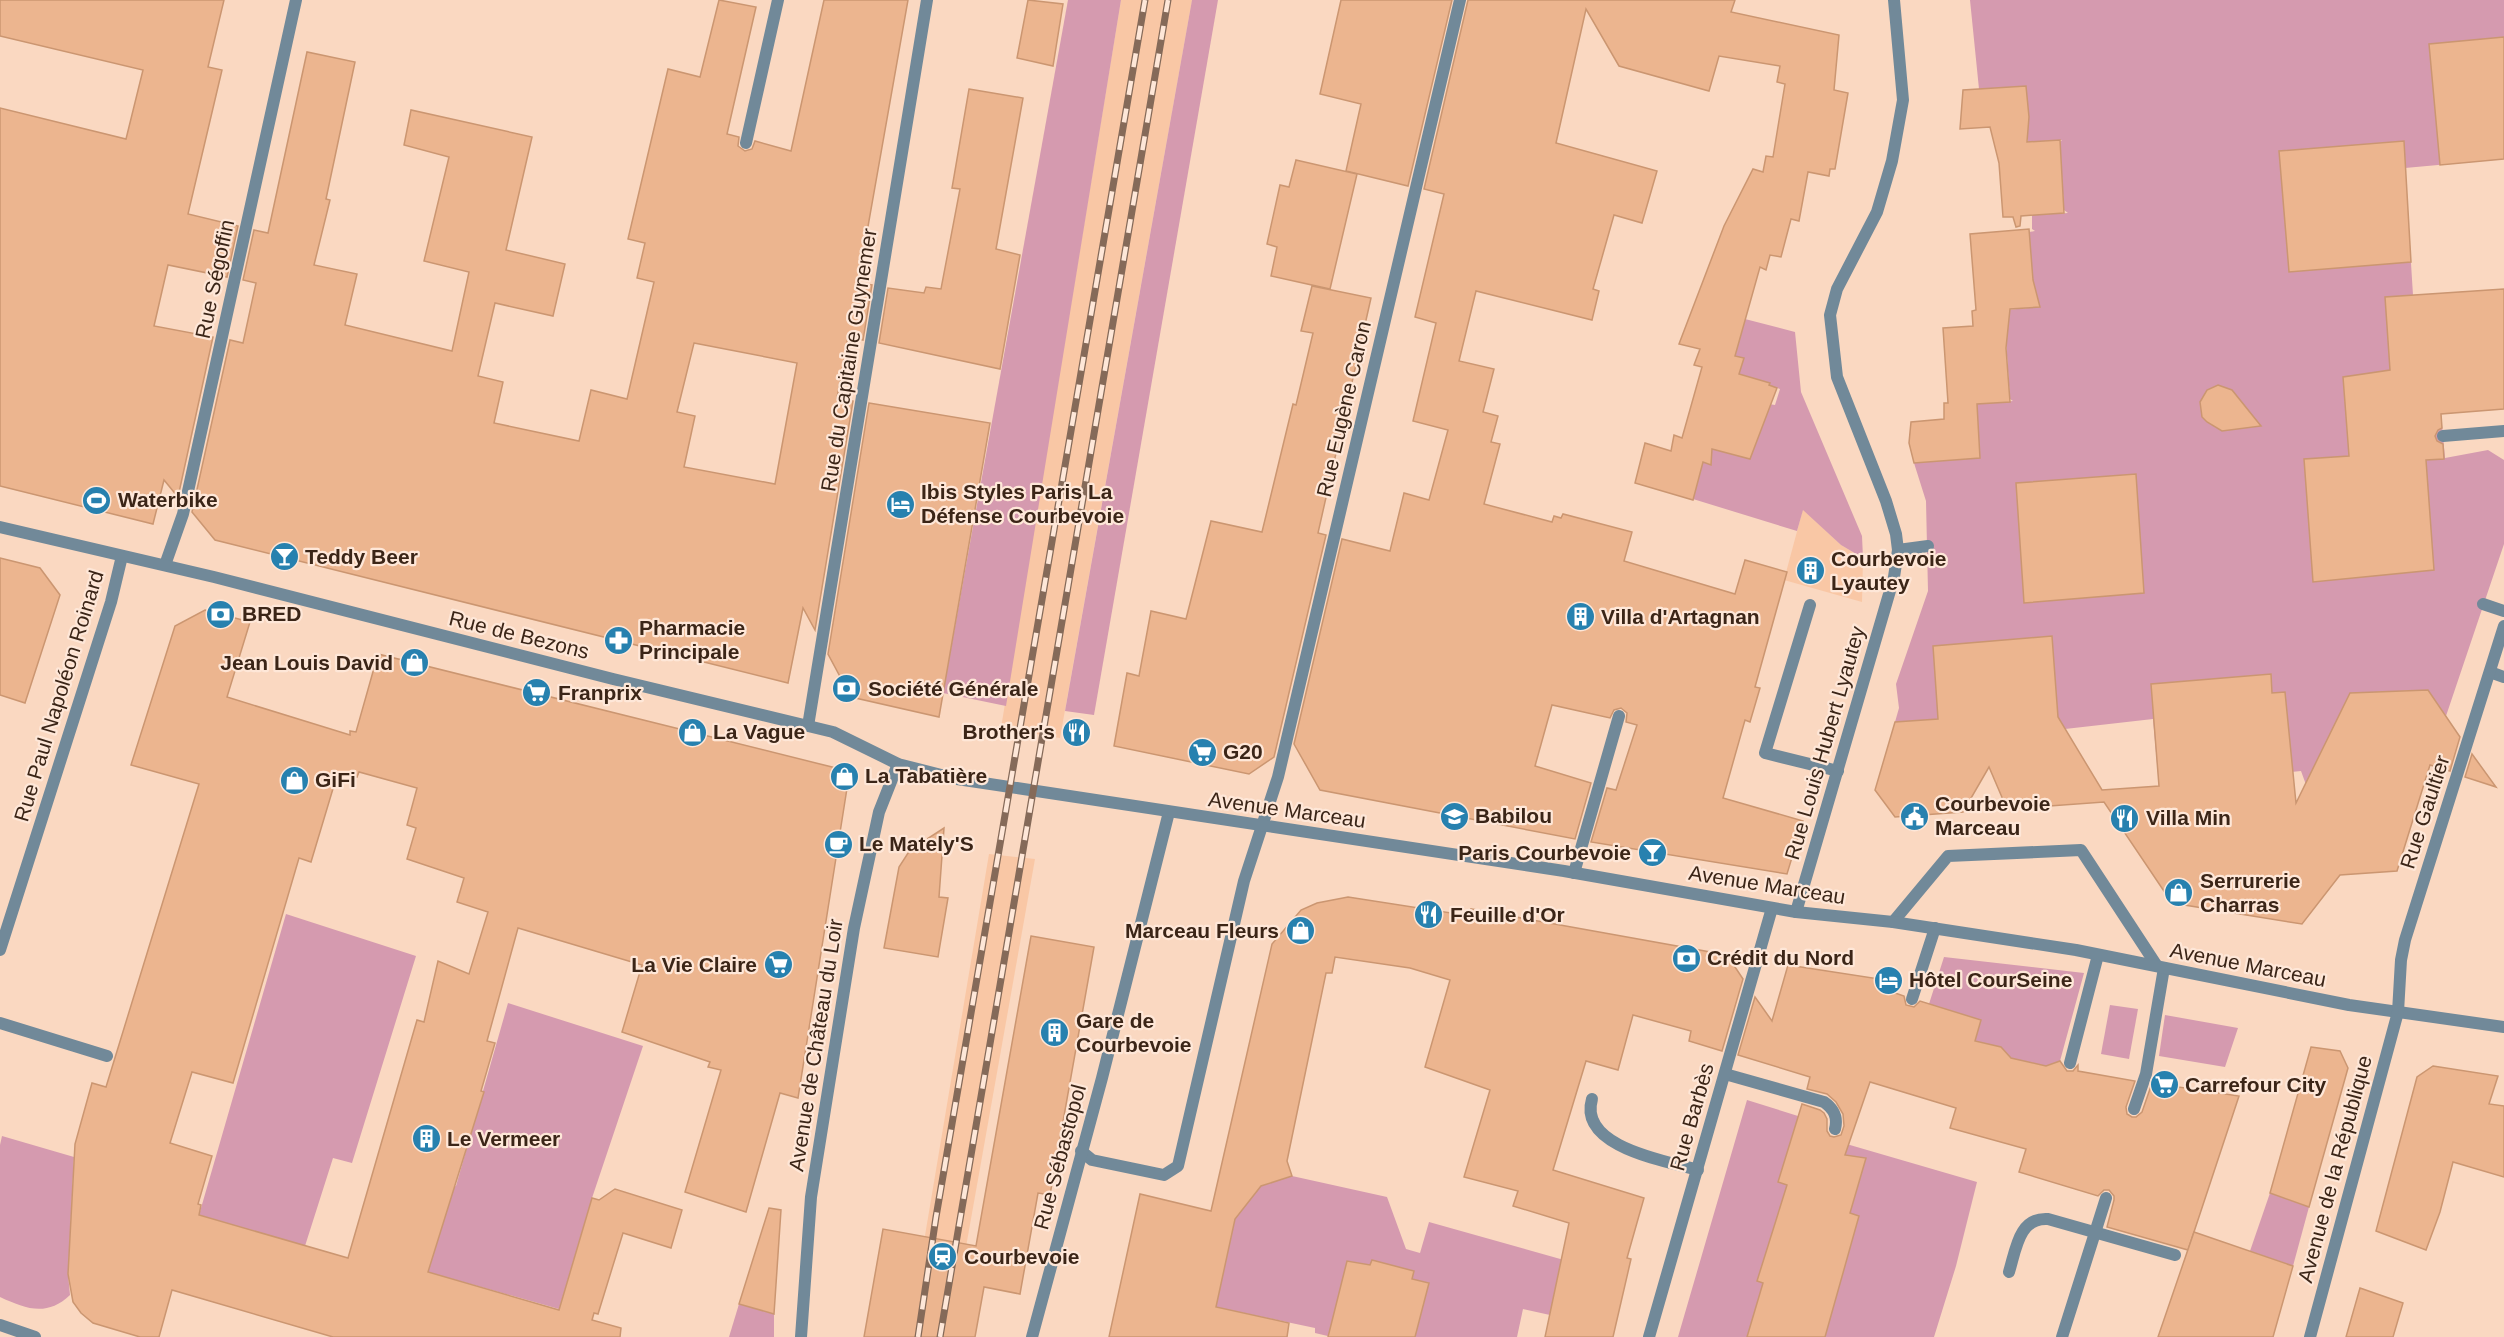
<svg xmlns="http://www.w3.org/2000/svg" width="2504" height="1337" font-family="Arial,sans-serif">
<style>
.built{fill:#f9c7a5}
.green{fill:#d59aaf}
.building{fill:#ecb58f;stroke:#cb9671;stroke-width:1.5;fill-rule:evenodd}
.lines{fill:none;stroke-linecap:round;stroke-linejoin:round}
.service{stroke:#718999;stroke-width:12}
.minor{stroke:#718999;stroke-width:12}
.tertiary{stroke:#718999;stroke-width:12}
.rail-casing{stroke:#856a59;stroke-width:7}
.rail{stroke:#fee7d8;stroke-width:4.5;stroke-dasharray:14;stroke-linecap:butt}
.labels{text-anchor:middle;stroke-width:4.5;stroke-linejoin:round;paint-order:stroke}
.street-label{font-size:21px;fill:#3b2517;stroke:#fee7d8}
.poi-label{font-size:21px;font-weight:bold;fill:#3b2517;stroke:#fee7d8;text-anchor:start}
</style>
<rect width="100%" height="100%" fill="#fad8c1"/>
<g class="built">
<polygon points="1121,0 1192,0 1060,738 1001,728"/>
<polygon points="1803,509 1841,545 1863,558 1862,602 1784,580"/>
<polygon points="989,854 1035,859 950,1337 908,1337"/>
</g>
<g class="green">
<polygon points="1068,0 1121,0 1006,706 943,693"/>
<polygon points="1192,0 1218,0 1094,715 1065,711"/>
<polygon points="1970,0 2504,0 2504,159 2405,168 2413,295 2504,289 2504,409 2441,414 2445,458 2488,450 2504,460 2504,544 2446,716 2427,690 2350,693 2320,823 2301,771 2159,786 2153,719 2065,729 1938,719 1895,722 1899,708 1896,684 1928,591 1926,501 1914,463 1980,458 1978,456 1977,404 2013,401 2010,399 2005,326 2009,324 2006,310 2040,307 2035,305 2029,232 2035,231 2032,229 2032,215 2068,213 2064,210 2060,142 2062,140 2028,142 2027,124 2029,122 1979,89"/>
<polygon points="1745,319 1795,332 1801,392 1862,536 1863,558 1841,545 1803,510 1797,531 1693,499 1703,462 1710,464 1711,448 1756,402 1775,405 1780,389 1769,385 1769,383 1739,374 1734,356"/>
<polygon points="286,914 416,956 352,1163 333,1158 305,1246 199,1215"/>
<polygon points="1944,957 2084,973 2060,1061 2046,1066 2011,1058 2001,1047 1975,1041 1981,1020 1929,1004"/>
<polygon points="508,1003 643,1046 592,1198 559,1309 428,1272 453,1187 456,1186"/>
<polygon points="2110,1005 2138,1009 2129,1059 2101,1054"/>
<polygon points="2165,1015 2238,1028 2225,1067 2159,1056"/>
<polygon points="1747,1100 1798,1116 1795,1129 1977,1182 1956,1266 1934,1337 1678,1337"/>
<path d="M2,1136L74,1157L68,1274L70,1295C47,1317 26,1309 0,1297V1145Z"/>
<polygon points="1292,1176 1387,1197 1406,1249 1420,1253 1429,1222 1571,1262 1550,1315 1523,1309 1517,1337 1415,1337 1429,1283 1412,1279 1414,1271 1372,1261 1370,1265 1347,1261 1332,1337 1315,1333 1315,1328 1216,1307 1235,1216 1261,1186"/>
<polygon points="2270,1193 2309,1207 2293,1266 2250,1251"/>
<polygon points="739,1304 774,1314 774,1337 729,1337"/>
</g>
<g class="building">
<polygon points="0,0 224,0 208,67 222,70 188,214 238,226 227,277 168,265 154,326 213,337 178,497 164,480 153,524 0,486 0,108 126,139 143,70 0,36"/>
<path d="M719,0L756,7L727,134L739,137L738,146L745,151L752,149L755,141L791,151L824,0H908L858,283L872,285L863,340L848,337L837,398L853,401L815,630L803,608L788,683L215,540L192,512L230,340L243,343L256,283L243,280L254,230L268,233L307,52L355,62L326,199L330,200L314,265L357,274L345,325L452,351L469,272L424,261L449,157L404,145L411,110L532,137L506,250L565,264L553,316L495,303L478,376L503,382L494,423L579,441L591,390L627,399L654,282L637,278L645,243L628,239L668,69L700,77ZM694,343L797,363L775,484L684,467L695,416L677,412Z"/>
<polygon points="1028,0 1063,4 1053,66 1017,58"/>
<polygon points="1341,0 1452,0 1408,186 1346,171 1361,104 1320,94"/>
<polygon points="1468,0 1735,0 1731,12 1839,35 1834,90 1848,93 1835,169 1830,169 1829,176 1808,172 1799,221 1791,219 1781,257 1770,255 1766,270 1760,267 1735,356 1744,358 1739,374 1770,383 1769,385 1777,388 1750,459 1712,449 1711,465 1703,462 1693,500 1635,483 1645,443 1671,451 1674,435 1682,438 1702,367 1694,365 1700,349 1679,344 1724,226 1753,169 1763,172 1766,156 1773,157 1785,84 1777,82 1780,66 1719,56 1709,91 1619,66 1586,9 1556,143 1657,171 1642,223 1614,215 1593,289 1599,291 1592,320 1476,291 1459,361 1494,369 1483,412 1498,416 1491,442 1500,444 1484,504 1552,522 1554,516 1561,518 1563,514 1632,532 1624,561 1735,594 1745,560 1787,572 1755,687 1760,688 1750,722 1745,720 1723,798 1803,821 1787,874 1591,842 1607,788 1616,790 1637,725 1626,722 1627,713 1621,708 1614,710 1610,718 1552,705 1535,766 1591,783 1575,839 1320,790 1294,744 1342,539 1390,551 1404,493 1429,500 1448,430 1413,421 1436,323 1415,317 1444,194 1424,189"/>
<polygon points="2504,37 2504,159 2440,165 2429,44"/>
<polygon points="2026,86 2029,117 2027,142 2060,140 2064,213 2021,216 2020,226 2016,227 2013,217 2003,217 1999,163 1990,127 1960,129 1963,90"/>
<polygon points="969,89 1023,98 996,249 1020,255 1000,369 879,343 888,288 924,293 926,287 941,289 960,189 952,188"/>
<polygon points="2404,141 2411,262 2289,272 2279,151"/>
<polygon points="1296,160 1357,174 1330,289 1271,276 1277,247 1267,244 1280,185 1289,187"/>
<polygon points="2029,229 2033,280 2040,307 2010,309 2006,348 2010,402 1977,404 1980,458 1914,463 1909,443 1911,422 1944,419 1944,403 1948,403 1943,328 1973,326 1972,311 1976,310 1970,234"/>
<polygon points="1312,286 1371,298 1318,533 1326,535 1274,757 1249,774 1114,746 1127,673 1139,676 1151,611 1186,619 1211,521 1262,532 1293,404 1296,405 1313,333 1301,331"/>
<polygon points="2504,289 2504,409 2441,414 2442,428 2438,430 2435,436 2437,441 2443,444 2444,459 2426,460 2434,570 2313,582 2304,459 2349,456 2343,377 2390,370 2385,297"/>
<polygon points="2218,385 2232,390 2261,426 2222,431 2207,422 2202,417 2200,402 2207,390"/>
<polygon points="869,403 990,423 939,717 851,697 828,654"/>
<polygon points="2136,474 2144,593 2024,603 2016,483"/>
<polygon points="0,558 40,568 60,595 25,703 0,695"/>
<path d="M205,610L250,622L227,697L350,735V731L356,732L378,654L840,769L848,782L798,1098L780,1093L746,1212L685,1192L721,1070L708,1067L710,1062L622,1032L642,965L518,928L487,1041L495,1043L481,1091L484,1092L428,1272L559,1310L592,1198L599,1200L615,1189L682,1210L671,1248L623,1233L598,1314L594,1313L592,1320L621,1328L620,1337H333L172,1290L159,1337H140L93,1323L81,1313L73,1302L68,1274L75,1144L92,1083L106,1087L199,784L131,765L175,626ZM338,772L357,777L359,772L417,788L407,825L416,828L407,859L464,878L457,902L488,912L469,974L438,961L424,1022L417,1020L348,1258L199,1215L201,1205L198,1204L212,1156L170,1143L192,1072L233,1083L299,858L311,862Z"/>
<polygon points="2052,636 2058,717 2102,790 2159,786 2151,684 2271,674 2272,693 2285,692 2296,803 2350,693 2428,690 2460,737 2450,771 2430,765 2397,871 2340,875 2302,924 2172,903 2104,802 2007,809 1989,767 1963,812 1895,817 1875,790 1895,722 1938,719 1933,646"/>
<polygon points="2472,754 2496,787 2465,777"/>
<polygon points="944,828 939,897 948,898 938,957 884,948 899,867 910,850"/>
<polygon points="1348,897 1470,916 1471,909 1727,955 1743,979 1722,1051 1689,1041 1691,1031 1633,1015 1618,1070 1586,1061 1553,1170 1644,1198 1627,1258 1631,1259 1613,1337 1545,1337 1569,1223 1513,1206 1518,1191 1464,1177 1490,1090 1425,1067 1450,980 1410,968 1335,957 1332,973 1326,973 1287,1161 1292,1176 1261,1186 1235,1219 1216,1307 1289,1323 1287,1337 1109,1337 1140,1194 1211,1211 1272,944 1301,910 1317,903"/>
<polygon points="1031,936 1094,947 1050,1195 1038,1193 1020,1294 984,1287 975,1337 864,1337 883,1229 976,1246"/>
<polygon points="1788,965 1899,982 1895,993 1904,996 1906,1005 1914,1007 1920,1001 1981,1020 1975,1041 2001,1047 2011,1058 2046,1066 2060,1061 2067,1071 2073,1071 2078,1065 2078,1071 2135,1081 2126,1107 2127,1114 2132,1117 2136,1117 2142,1112 2152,1083 2239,1096 2188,1250 2107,1227 2114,1200 2114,1196 2109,1190 2104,1190 2098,1196 2019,1172 2026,1149 1950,1128 1956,1108 1870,1082 1845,1155 1866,1158 1850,1213 1859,1216 1825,1337 1747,1337 1763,1283 1757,1281 1787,1185 1778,1182 1802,1104 1820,1110 1824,1113 1827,1119 1827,1131 1830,1136 1834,1137 1841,1135 1844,1126 1843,1114 1836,1102 1827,1094 1807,1089 1810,1077 1738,1055 1755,997 1772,1021"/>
<polygon points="2311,1047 2340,1051 2348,1068 2309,1207 2270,1193"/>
<polygon points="2433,1066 2498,1076 2489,1104 2504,1106 2504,1177 2453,1162 2440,1212 2426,1250 2376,1231 2417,1077"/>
<polygon points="769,1208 781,1210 774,1314 739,1304"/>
<polygon points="2194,1232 2293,1266 2273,1337 2158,1337"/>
<polygon points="1372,1260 1414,1271 1412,1279 1429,1283 1415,1337 1328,1337 1347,1261 1370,1265"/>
<polygon points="2360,1288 2403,1303 2393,1337 2346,1337"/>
</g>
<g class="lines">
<g class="service">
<polyline points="746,143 778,0"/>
<polyline points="2443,436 2504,431"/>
<polyline points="1898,550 1928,546"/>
<polyline points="2483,604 2504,611"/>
<polyline points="1810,605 1765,753 1838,771"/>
<polyline points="2490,672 2504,677"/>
<polyline points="1574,873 1619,716"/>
<polyline points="1893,922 1948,856 2081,850 2157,966"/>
<polyline points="1912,999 1935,928"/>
<polyline points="0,1023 107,1056"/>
<polyline points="2070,1063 2098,955"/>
<path d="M1725,1074L1824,1102C1834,1109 1838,1117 1835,1129"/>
<path d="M1592,1099C1578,1147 1666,1161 1698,1170"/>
<polyline points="2134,1109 2146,1074 2164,968"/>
<path d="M2009,1272C2016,1249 2019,1217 2048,1219L2175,1255"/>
<polyline points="2062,1337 2106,1198"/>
</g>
<g class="minor">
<polyline points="165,565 183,514 296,0"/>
<polyline points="808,726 927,0"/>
<polyline points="1796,912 1894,577 1898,550 1896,534 1886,501 1837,377 1830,315 1837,289 1877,212 1892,161 1903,100 1894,0"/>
<polyline points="0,950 111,602 122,556"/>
<polyline points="1081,1151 1092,1160 1164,1175 1178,1166 1244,881 1278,777 1460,0"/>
<polyline points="0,1325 35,1337"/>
<polyline points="801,1337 811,1197 854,928 879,812 898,764"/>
<polyline points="1032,1337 1102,1078 1169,812"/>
<polyline points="1649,1337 1772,908"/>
</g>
<g class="tertiary">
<polyline points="0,527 214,577 613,679 833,732 898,764 957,779 1564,871 1796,912 1893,922 2076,950 2349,1005 2504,1027"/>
<polyline points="2310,1337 2398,1012 2401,960 2405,940 2504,626"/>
</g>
<defs>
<g id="rail">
<polyline points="918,1337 936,1217 1145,0"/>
<polyline points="940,1337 1168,0"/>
</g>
</defs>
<use href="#rail" class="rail-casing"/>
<use href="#rail" class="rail"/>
</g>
<defs>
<symbol id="stadium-disc" viewBox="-11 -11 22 22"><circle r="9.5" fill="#2781af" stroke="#fee7d8"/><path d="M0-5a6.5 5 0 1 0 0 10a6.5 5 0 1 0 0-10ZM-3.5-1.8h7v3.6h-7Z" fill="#fff"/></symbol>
<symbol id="hotel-disc" viewBox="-11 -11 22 22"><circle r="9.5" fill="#2781af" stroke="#fee7d8"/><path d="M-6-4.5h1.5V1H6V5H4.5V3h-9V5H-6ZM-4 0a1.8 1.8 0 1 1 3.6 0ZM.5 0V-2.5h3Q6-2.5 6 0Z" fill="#fff"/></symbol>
<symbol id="bar-disc" viewBox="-11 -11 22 22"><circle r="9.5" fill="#2781af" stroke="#fee7d8"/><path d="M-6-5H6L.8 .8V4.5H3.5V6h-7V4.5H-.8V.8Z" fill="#fff"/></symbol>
<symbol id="building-disc" viewBox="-11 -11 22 22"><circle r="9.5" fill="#2781af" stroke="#fee7d8"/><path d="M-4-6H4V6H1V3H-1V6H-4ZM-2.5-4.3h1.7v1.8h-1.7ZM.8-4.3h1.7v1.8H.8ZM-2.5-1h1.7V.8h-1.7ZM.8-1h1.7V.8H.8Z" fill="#fff"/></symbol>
<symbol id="bank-disc" viewBox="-11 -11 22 22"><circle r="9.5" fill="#2781af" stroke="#fee7d8"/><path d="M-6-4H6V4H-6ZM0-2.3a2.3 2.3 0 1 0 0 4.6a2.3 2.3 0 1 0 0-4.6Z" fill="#fff"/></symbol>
<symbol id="pharmacy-disc" viewBox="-11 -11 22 22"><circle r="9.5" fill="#2781af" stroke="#fee7d8"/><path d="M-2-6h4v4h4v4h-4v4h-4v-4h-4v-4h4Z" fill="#fff"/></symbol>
<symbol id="shop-disc" viewBox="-11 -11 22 22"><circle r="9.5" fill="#2781af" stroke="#fee7d8"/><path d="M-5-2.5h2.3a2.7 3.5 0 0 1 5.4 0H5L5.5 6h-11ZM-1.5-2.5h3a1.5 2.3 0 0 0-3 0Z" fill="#fff"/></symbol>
<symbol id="supermarket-disc" viewBox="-11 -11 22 22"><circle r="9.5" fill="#2781af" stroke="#fee7d8"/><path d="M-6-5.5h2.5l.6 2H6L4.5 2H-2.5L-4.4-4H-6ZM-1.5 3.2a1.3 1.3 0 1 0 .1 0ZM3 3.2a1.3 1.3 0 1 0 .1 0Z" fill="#fff"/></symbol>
<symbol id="restaurant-disc" viewBox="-11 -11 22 22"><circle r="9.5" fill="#2781af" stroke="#fee7d8"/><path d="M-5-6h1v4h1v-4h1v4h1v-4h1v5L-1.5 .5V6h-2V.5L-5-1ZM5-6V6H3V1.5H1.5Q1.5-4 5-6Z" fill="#fff"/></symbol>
<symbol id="school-disc" viewBox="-11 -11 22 22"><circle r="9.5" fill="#2781af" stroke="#fee7d8"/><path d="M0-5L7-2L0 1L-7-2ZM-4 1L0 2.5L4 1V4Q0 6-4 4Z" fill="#fff"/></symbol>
<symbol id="civic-disc" viewBox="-11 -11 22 22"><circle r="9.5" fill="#2781af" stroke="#fee7d8"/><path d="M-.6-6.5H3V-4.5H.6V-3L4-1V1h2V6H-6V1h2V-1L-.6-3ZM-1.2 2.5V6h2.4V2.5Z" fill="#fff"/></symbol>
<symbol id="cafe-disc" viewBox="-11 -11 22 22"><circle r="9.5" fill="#2781af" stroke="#fee7d8"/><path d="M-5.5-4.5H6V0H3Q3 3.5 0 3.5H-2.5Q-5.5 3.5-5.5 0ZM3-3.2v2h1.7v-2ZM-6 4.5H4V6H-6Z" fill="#fff"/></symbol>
<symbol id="station-disc" viewBox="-11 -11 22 22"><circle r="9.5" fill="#2781af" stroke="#fee7d8"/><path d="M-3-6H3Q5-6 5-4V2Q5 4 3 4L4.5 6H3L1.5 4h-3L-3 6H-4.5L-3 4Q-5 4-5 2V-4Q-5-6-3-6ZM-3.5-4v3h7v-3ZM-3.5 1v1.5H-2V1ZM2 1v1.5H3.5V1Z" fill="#fff"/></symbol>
</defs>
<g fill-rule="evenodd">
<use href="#stadium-disc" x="80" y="484" width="33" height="33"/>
<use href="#hotel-disc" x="884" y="488" width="33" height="33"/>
<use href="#bar-disc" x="268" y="540" width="33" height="33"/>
<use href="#building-disc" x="1794" y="554" width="33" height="33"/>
<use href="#bank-disc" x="204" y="598" width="33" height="33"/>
<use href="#building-disc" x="1564" y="600" width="33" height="33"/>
<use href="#pharmacy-disc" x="602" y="624" width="33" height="33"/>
<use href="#shop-disc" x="398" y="646" width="33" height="33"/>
<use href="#bank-disc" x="830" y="672" width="33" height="33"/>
<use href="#supermarket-disc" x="520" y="676" width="33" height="33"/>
<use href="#shop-disc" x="676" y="716" width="33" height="33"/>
<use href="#restaurant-disc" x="1060" y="716" width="33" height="33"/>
<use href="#supermarket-disc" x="1186" y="736" width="33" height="33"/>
<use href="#shop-disc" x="828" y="760" width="33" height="33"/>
<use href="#shop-disc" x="278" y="764" width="33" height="33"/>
<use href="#school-disc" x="1438" y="800" width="33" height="33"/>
<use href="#civic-disc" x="1898" y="800" width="33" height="33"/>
<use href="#restaurant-disc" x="2108" y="802" width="33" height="33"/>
<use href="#cafe-disc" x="822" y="828" width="33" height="33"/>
<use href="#bar-disc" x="1636" y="836" width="33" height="33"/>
<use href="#shop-disc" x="2162" y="876" width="33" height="33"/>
<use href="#restaurant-disc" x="1412" y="898" width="33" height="33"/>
<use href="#shop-disc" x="1284" y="914" width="33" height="33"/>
<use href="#bank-disc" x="1670" y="942" width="33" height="33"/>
<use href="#supermarket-disc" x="762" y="948" width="33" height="33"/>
<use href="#hotel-disc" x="1872" y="964" width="33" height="33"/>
<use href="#building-disc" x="1038" y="1016" width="33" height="33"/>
<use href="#supermarket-disc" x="2148" y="1068" width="33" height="33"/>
<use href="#building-disc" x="410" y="1122" width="33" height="33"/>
<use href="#station-disc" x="926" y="1240" width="33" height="33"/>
</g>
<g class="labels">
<g class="street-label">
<text transform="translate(215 279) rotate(-78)" y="7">Rue Ségoffin</text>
<text transform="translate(849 360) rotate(-81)" y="7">Rue du Capitaine Guynemer</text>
<text transform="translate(1344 409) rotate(-77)" y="7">Rue Eugène Caron</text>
<text transform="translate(519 635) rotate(14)" y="7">Rue de Bezons</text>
<text transform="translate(59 696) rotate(-73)" y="7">Rue Paul Napoléon Roinard</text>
<text transform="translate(1825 743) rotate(-74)" y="7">Rue Louis Hubert Lyautey</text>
<text transform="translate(1287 810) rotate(8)" y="7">Avenue Marceau</text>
<text transform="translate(2425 812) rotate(-72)" y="7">Rue Gaultier</text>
<text transform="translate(1767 885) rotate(9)" y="7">Avenue Marceau</text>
<text transform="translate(2248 965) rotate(11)" y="7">Avenue Marceau</text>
<text transform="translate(816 1045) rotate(-81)" y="7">Avenue de Château du Loir</text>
<text transform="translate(1692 1117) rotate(-74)" y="7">Rue Barbès</text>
<text transform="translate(1060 1157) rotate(-75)" y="7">Rue Sébastopol</text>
<text transform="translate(2335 1169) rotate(-75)" y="7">Avenue de la République</text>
</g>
<g class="poi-label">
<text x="921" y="499">Ibis Styles Paris La<tspan x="921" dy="24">Défense Courbevoie</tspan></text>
<text x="118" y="507">Waterbike</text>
<text x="305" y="564">Teddy Beer</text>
<text x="1831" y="566">Courbevoie<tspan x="1831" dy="24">Lyautey</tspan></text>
<text x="242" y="621">BRED</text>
<text x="1601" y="624">Villa d'Artagnan</text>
<text x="639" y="635">Pharmacie<tspan x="639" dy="24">Principale</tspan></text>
<text x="393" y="670" text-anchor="end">Jean Louis David</text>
<text x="868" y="696">Société Générale</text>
<text x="558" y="700">Franprix</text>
<text x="713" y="739">La Vague</text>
<text x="1055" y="739" text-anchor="end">Brother's</text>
<text x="1223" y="759">G20</text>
<text x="865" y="783">La Tabatière</text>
<text x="315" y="787">GiFi</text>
<text x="1935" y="811">Courbevoie<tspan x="1935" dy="24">Marceau</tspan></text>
<text x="1475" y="823">Babilou</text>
<text x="2146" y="825">Villa Min</text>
<text x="859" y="851">Le Mately'S</text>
<text x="1631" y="860" text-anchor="end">Paris Courbevoie</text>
<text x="2200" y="888">Serrurerie<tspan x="2200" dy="24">Charras</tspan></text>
<text x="1450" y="922">Feuille d'Or</text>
<text x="1279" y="938" text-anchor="end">Marceau Fleurs</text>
<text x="1707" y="965">Crédit du Nord</text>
<text x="757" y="972" text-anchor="end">La Vie Claire</text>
<text x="1909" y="987">Hôtel CourSeine</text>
<text x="1076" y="1028">Gare de<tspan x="1076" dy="24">Courbevoie</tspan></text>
<text x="2185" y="1092">Carrefour City</text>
<text x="447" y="1146">Le Vermeer</text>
<text x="964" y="1264">Courbevoie</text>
</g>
</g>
</svg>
